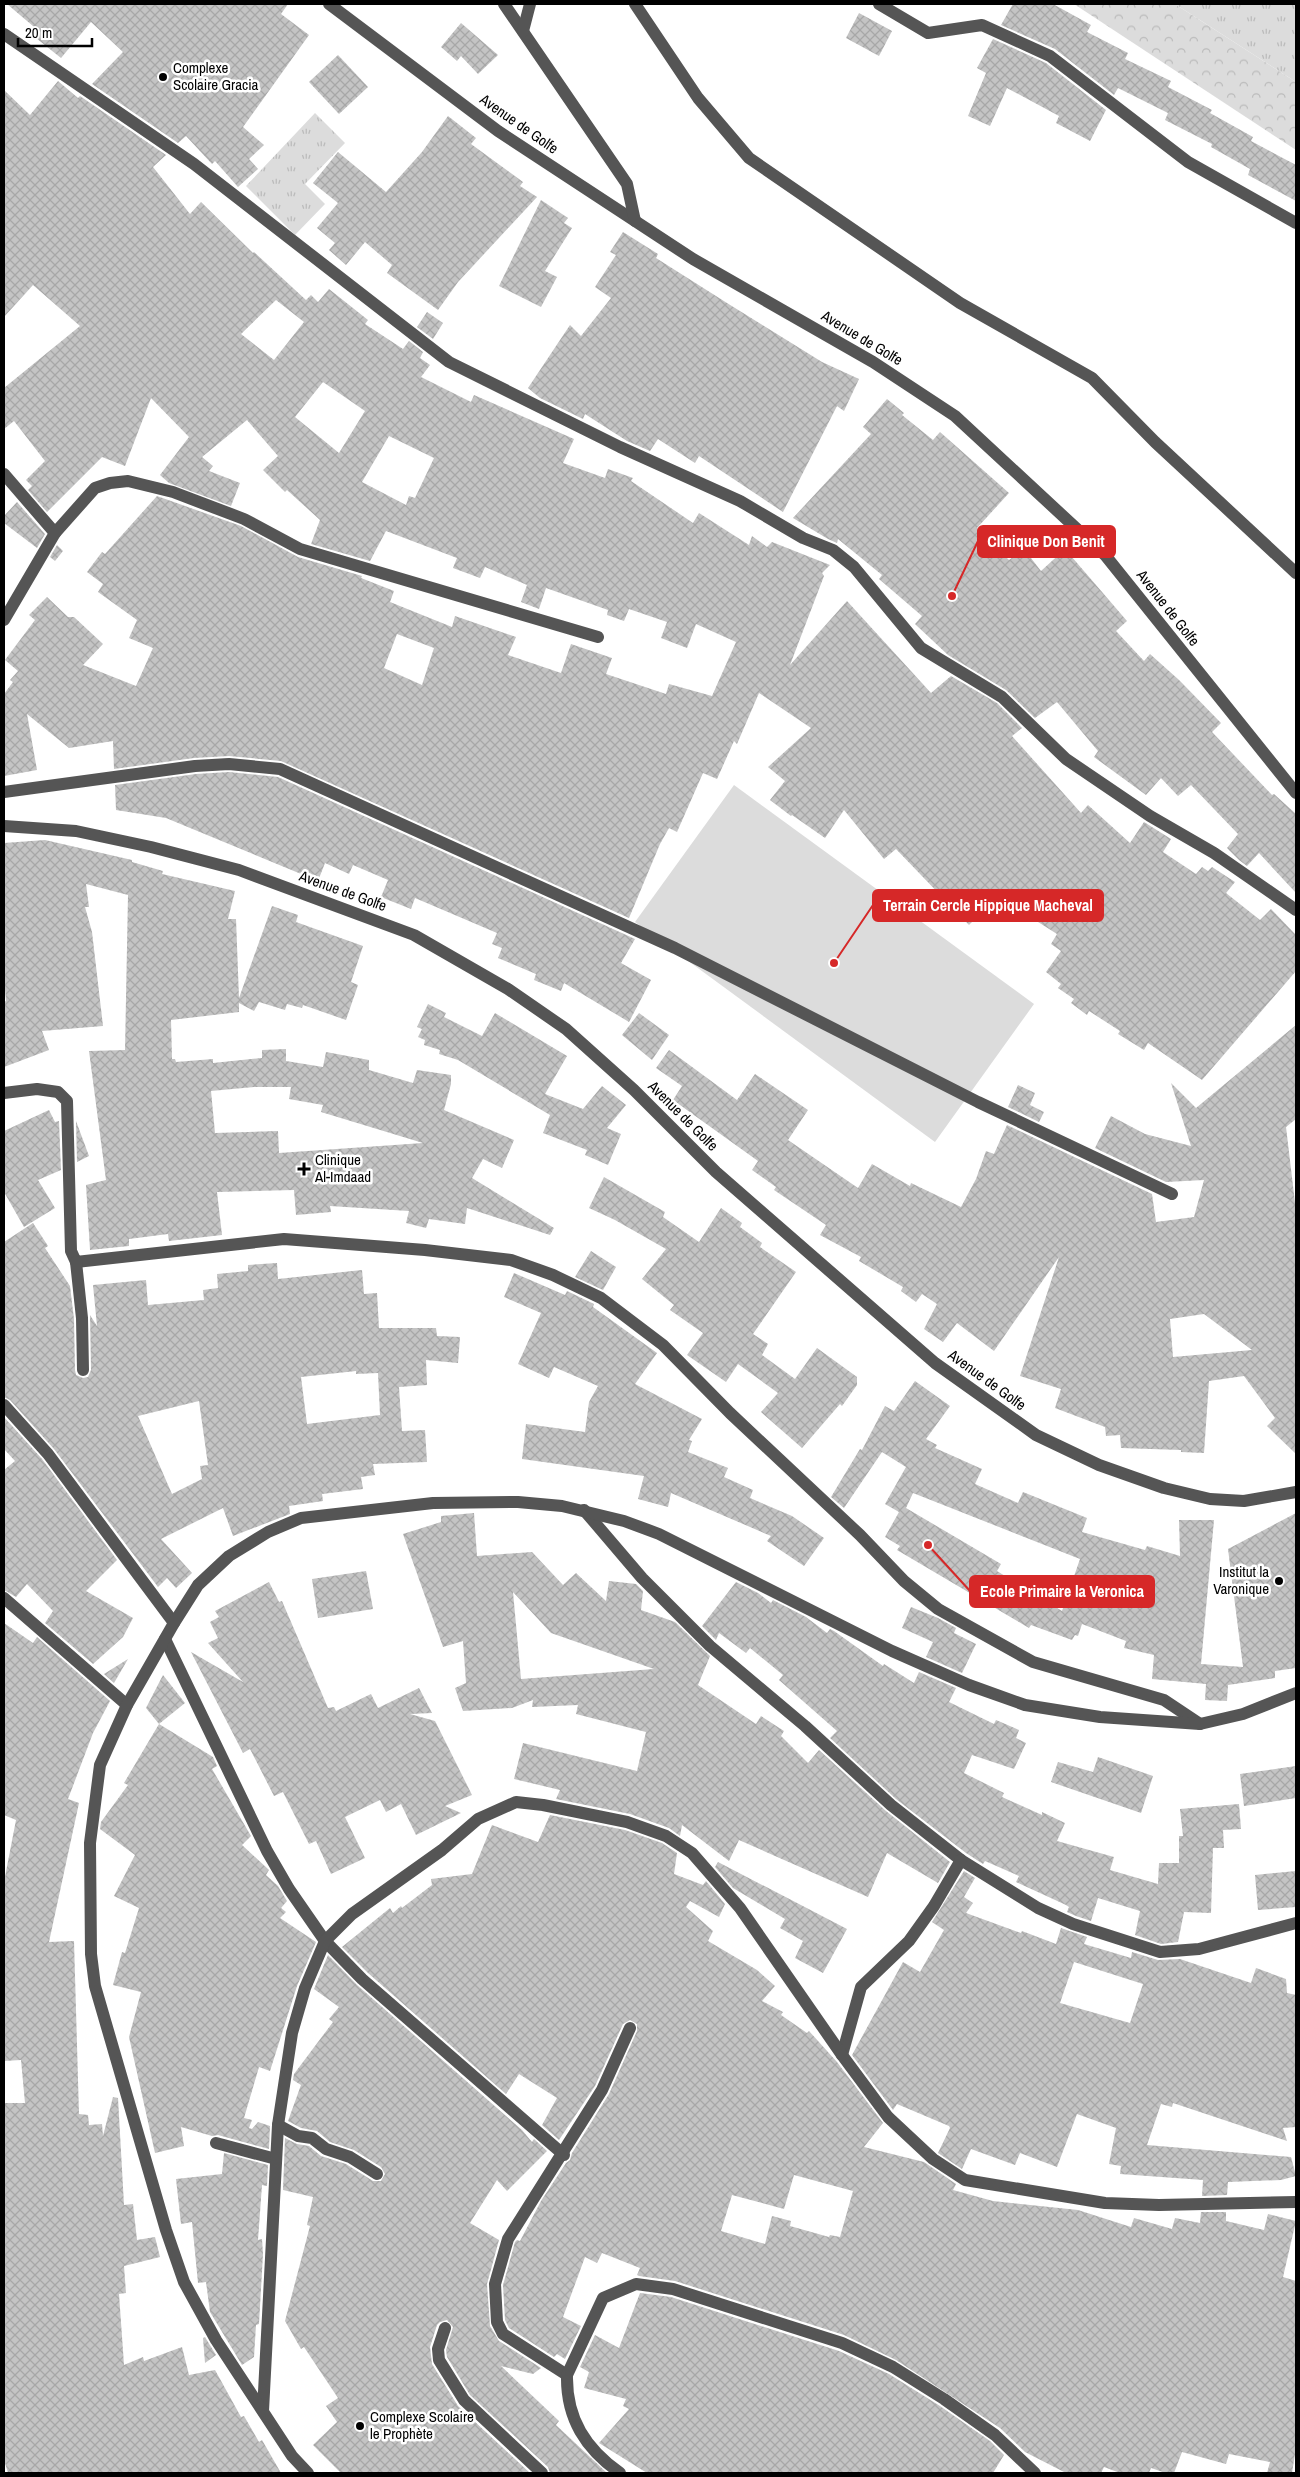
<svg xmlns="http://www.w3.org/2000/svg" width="1300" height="2477" font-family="'Archivo Narrow',sans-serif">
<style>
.grass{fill:url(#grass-tufts)}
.forest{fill:url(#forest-crowns)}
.garden{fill:#dcdcdc}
.building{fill:url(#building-cross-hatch);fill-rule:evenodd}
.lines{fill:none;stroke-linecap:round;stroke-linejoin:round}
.minor{stroke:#555;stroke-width:12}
.poi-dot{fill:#000;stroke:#fff;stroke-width:2}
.labels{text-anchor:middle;stroke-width:5;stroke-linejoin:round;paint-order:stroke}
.poi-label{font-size:15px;fill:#000;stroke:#fff;text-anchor:start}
.street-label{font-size:15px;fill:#000;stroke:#fff}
.leader{fill:none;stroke:#d62828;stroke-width:2}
.callout-dot{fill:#d62828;stroke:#fff;stroke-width:2}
.callout{fill:#d62828;stroke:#d62828;stroke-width:2}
.callout-label{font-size:16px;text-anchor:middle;font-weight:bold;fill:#fff}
</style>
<defs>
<pattern id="grass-tufts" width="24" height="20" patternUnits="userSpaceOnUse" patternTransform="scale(1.25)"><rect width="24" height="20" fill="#dcdcdc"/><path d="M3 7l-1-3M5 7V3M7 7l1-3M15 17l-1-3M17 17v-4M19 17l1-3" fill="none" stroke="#bbb"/></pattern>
<pattern id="forest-crowns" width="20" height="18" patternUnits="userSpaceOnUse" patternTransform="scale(1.25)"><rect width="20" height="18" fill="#dcdcdc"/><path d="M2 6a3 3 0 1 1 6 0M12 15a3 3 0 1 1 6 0" fill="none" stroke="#bbb"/></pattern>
<pattern id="building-cross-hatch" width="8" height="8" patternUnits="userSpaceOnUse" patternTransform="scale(1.25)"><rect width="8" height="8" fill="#c4c4c4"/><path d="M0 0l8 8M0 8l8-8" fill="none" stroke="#a7a7a7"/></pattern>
</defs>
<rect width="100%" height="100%" fill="#fff"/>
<g class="grass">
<polygon points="1175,4 1296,4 1296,82"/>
<polygon points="315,113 345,143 305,184 325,204 295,235 246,186"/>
</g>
<polygon class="forest" points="1074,4 1175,4 1296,82 1296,150"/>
<polygon class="garden" points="734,785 1034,1004 935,1142 635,922"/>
<g class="building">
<polygon points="7,4 288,4 281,14 309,35 243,127 264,145 249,159 258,169 238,187 215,161 212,164 186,136 178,143 92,84 123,52 91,22 61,58 36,38 40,32"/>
<polygon points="1013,4 1053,4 1091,25 1087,32 1128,53 1125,59 1171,81 1168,87 1212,110 1210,113 1253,137 1251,141 1296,165 1296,201 1248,175 1250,169 1211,147 1212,144 1165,120 1168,113 1118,88 1114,95 1055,49 1001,25"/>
<polygon points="859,13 892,31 879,56 846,38"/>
<polygon points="461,23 498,55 478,74 461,56 457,61 441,47"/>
<polygon points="993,39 1046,63 1106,110 1090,141 1056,123 1059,116 1007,88 990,126 968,116 986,73 977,68"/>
<polygon points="338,55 368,87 339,114 309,82"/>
<path d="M58,81L78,98L80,96L166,155L153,167L190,214L201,202L253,253L254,252L306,300L311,295L318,302L329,289L368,320L365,324L403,349L409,341L423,352L420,358L430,365L421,377L471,402L474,395L574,439L563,463L605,478L608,469L633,478L631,481L693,523L699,513L749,545L752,536L767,547L772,542L830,565L822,573L824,576L790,665L847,601L931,693L951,676L997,703L1022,728L1012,736L1081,813L1088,805L1130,843L1144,822L1171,839L1163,852L1196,874L1202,867L1208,871L1212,867L1235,882L1226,893L1260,920L1271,909L1296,935V971L1202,1080L1148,1043L1144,1050L1118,1034L1120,1031L1089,1011L1087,1015L1071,1003L1074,999L1058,988L1061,984L1046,972L1061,951L1051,944L1057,934L997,896L969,925L896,849L884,859L844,810L825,838L792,815L791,816L770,800L785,781L768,767L811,728L759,693L737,744L734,741L717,779L703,773L677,832L669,828L660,844L629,918L281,761L229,756L194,758L114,769L113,741L69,748L27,714L37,770L4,776V694L13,682L10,680L18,671L5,660L35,620L29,615L47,597L68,617H74L103,644L83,665L136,686L153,648L129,638L137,620L98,592L103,584L87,572L102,552L105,554L157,496L241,526L298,557L362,576L361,578L394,591L390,602L452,627L455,616L516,637L508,655L561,673L571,644L612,658L606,674L666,694L669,684L712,696L736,642L696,624L687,648L661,638L667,622L629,609L624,621L607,615L608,610L546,588L539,609L521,602L527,585L485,567L480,578L453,568L457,558L386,531L370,561L311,544L320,520L287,490L285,492L263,470L278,456L247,420L202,457L213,466L209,471L240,483L231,506L169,483L160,475L189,437L151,398L125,466L102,457L47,512L28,490L32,486L26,480L45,461L14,421L4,429V388L80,326L33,285L4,317V90L30,115ZM276,300L304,322L274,360L241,334ZM323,382L365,411L339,453L295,417ZM389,436L434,458L415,498L409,496L406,505L362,482ZM397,634L434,648L422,685L384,668Z"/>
<polygon points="448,116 476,138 471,144 523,182 520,186 537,197 458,282 438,310 387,273 392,265 365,242 346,265 329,250 335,243 317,228 338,203 313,183 338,152 386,192 422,152"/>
<polygon points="541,200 568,218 564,223 572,228 545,271 557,277 541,307 499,286"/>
<polygon points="623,232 658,254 656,258 727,303 822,362 859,379 844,411 837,406 783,512 699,456 695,463 658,439 650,451 627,441 585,414 583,419 540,398 528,388 570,325 581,336 611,298 595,287 616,255 610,252"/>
<polygon points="427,312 443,323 433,339 417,327"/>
<polygon points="887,399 904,413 902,415 933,440 940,432 1009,493 977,528 983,535 1009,560 1024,549 1041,571 1065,549 1127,621 1116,631 1144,661 1150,654 1179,680 1221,723 1212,732 1272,795 1274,794 1296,814 1296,893 1259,853 1247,866 1239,860 1227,848 1238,834 1191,785 1178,796 1161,778 1146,795 1094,757 1098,751 1057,702 1035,718 1006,690 948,655 915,624 922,616 879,579 882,575 838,539 837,543 828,539 793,518 871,434 863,427"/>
<polygon points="17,502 45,534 37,548 4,523 4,516"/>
<polygon points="57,545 63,551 55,561 50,557"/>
<polygon points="229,772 278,777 635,939 621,963 651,980 629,1022 564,983 561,991 534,980 536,974 498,958 502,948 492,944 497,933 415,898 411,909 381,897 388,880 353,865 349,874 325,863 318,881 166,818 116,810 115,785 196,774"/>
<path d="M45,840L132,860V862L163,871L162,874L235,891L228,919H236L239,998L272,906L298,915L296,922L363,946L351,982L358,985L346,1020L303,1005L302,1008L287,1004L285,1010L259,1002L254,1011L239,1003V1012L171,1020L172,1059H175L176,1062L213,1059V1063L262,1058V1050L286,1049V1061L323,1067L326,1052L369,1060V1070L413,1083L417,1070L451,1075V1084L444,1110L514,1140L502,1168L483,1159L472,1178L554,1228L550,1235L467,1208L465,1224L429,1219L426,1228L406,1223L409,1211L330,1206L331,1212L296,1215L294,1190L217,1192L222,1235L169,1241L168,1234L129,1239V1246L90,1250L86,1185L106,1180L89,1051L125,1050L128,895L86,884L89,907H85L92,932L103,1026L42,1031L49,1050L4,1067V1002L6,1001L4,979V843ZM254,1087H291L289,1099L323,1105L321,1112L423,1143L279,1153L278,1131L215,1133L211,1091Z"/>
<polygon points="428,1004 446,1013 444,1017 482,1036 495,1013 567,1056 545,1094 583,1109 602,1086 626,1105 607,1128 621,1134 608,1165 585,1155 587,1150 543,1133 550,1115 458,1060 439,1054 440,1050 424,1045 425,1040 418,1037 422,1029 417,1027"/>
<polygon points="639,1013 669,1035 652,1060 622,1035"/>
<path d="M1296,1025V1119L1286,1127L1296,1211V1454L1267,1426L1275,1418L1244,1376L1209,1381L1204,1453L1181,1452V1450L1121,1448L1120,1435L1106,1436L1105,1427L1055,1408L1061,1389L1020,1376L1059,1257L994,1351L957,1323L943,1342L924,1329L937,1304L922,1294L916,1302L901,1291L903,1287L859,1261L861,1257L820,1235L826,1225L774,1190L776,1187L752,1170L758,1161L673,1100L682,1086L656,1068L669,1050L737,1100L755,1074L808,1110L788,1140L858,1188L872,1164L910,1186L911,1183L961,1207L976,1179L986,1151L994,1154L1007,1125L1152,1194L1156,1222L1194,1217L1204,1180L1166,1182L1095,1148L1111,1116L1145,1134L1191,1146L1171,1083L1196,1108ZM1204,1314L1252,1350L1173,1357L1170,1319Z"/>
<polygon points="1018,1085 1035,1093 1030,1105 1044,1112 1039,1122 1008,1107"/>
<polygon points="49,1110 55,1122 59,1121 61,1170 38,1180 55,1208 24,1227 4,1192 4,1131"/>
<polygon points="76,1121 89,1156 77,1162"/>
<polygon points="604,1177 665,1212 663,1217 699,1242 721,1208 742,1223 740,1227 762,1243 760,1247 796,1272 753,1334 768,1344 762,1355 795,1379 817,1348 857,1377 857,1385 842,1406 840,1404 802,1448 761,1412 778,1393 738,1364 726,1382 687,1355 703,1333 670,1310 674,1305 642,1279 666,1249 615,1220 589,1208"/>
<path d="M33,1223L48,1246L45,1248L70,1286L74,1319L75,1370L76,1375L83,1378L88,1377L91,1370L90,1315L97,1326L93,1285L146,1280L148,1305L204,1300L203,1290L218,1288L217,1274L248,1271V1265L277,1263L278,1279L362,1270L364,1294L377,1293L379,1328H436L437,1336L460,1337L458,1363L426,1360L427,1385L399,1387L402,1431L425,1430L427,1462L373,1464L375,1475L361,1477L363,1489L322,1494L323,1501L289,1506L290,1514L233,1536L223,1508L161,1539L192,1573L176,1588L167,1578L158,1587L54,1449L10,1400L4,1397V1242ZM356,1371V1374L378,1373L380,1415L307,1424L301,1377ZM199,1401L208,1465L200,1466L202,1479L172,1494L138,1416Z"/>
<polygon points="591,1251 616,1267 603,1290 575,1277"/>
<polygon points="514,1273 565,1295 567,1291 594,1304 593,1307 657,1353 635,1384 702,1419 689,1440 692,1441 688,1452 728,1468 724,1477 753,1490 750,1498 792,1516 824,1538 804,1566 767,1541 771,1536 671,1493 668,1507 638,1499 644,1476 522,1459 526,1424 585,1432 589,1402 598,1386 554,1367 549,1378 518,1364 541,1313 504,1297"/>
<path d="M915,1381L950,1406L926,1439L937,1445L935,1448L982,1469L975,1484L1018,1503L1023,1492L1087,1518L1082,1532L1145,1550L1147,1546L1180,1556L1179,1520H1214L1201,1664L1243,1667L1228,1549L1296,1513V1668L1275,1671V1678L1228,1685L1227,1701L1205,1700L1206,1684L1152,1679L1154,1655L1124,1648L1126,1641L1082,1624L1078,1636L1075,1635L1072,1640L1031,1625L1029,1628L897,1550L900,1546L885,1537L899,1512L885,1504L906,1467L882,1452L844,1508L831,1497L860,1449L862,1450L885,1406L894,1411ZM913,1493L1080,1559L1062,1611L997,1571L1001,1564L906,1508Z"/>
<polygon points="4,1417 42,1459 117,1560 86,1591 133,1618 123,1637 93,1664 45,1623 53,1611 27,1584 16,1597 4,1590 4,1470 15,1461 4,1449"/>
<path d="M474,1513L477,1556L532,1552L563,1585L576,1573L606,1601L609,1581L636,1584L643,1591L641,1610L675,1622L710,1656L698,1685L756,1724L761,1716L784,1731L781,1736L808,1763L819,1750L886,1811L950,1862L938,1883L887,1853L868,1897L739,1840L729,1861L682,1825L680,1836L669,1828L630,1814L556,1799L560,1790L514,1779L523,1743L637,1771L646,1732L576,1714L578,1705L532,1707L533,1700L512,1708L463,1711L455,1688L466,1683L463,1641L443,1647L403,1534L441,1522V1516ZM513,1592L551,1633L654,1669L521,1679Z"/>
<polygon points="366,1571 373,1609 318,1618 312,1579"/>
<polygon points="269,1582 279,1602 282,1601 328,1708 334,1707 336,1711 371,1694 378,1708 419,1688 432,1713 410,1714 435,1721 472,1795 445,1806 461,1813 416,1835 401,1804 386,1812 380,1800 345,1817 365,1858 331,1874 316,1841 309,1844 283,1792 274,1796 250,1749 243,1753 191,1652 243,1682 208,1643 218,1638 210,1622 219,1617 215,1611"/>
<polygon points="736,1582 758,1593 771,1603 773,1600 806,1617 827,1633 830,1629 834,1631 883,1666 884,1664 914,1683 919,1672 956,1688 949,1702 994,1724 996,1720 1019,1730 1016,1738 1026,1743 1014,1769 972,1755 964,1773 1004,1793 1002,1797 1042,1815 1042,1812 1065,1823 1057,1841 1114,1857 1110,1870 1158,1884 1159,1863 1179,1863 1179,1836 1183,1836 1180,1809 1239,1804 1241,1829 1223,1830 1224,1848 1213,1848 1211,1913 1184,1912 1178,1942 1161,1944 1135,1935 1140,1911 1098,1898 1091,1921 1076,1916 1067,1912 1069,1907 1066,1905 1016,1882 1019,1876 985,1861 983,1864 966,1853 896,1799 830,1738 837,1731 779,1680 783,1675 750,1648 746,1653 719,1633 716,1640 702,1626"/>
<polygon points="911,1607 938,1618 956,1628 954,1633 976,1644 962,1673 926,1657 933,1642 902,1628"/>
<polygon points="4,1623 33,1643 37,1637 110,1701 93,1733 68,1799 79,1803 49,1942 74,1941 79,2114 88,2115 89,2125 102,2124 103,2136 113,2097 118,2098 124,2205 133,2204 137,2240 155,2237 160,2257 124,2266 126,2293 119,2294 124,2365 143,2357 144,2361 182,2347 189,2375 215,2370 241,2417 244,2416 259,2442 262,2440 281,2473 8,2473 4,2460 4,2103 25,2103 21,2060 4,2061 4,1882 16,1820 4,1815"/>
<polygon points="128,1659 114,1683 104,1674"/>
<polygon points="163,1675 185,1703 159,1724 146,1708"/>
<polygon points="159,1724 213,1757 217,1766 212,1769 251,1836 242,1845 269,1870 266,1875 278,1886 287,1901 281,1908 286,1912 280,1918 316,1942 297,1986 270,2071 259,2067 244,2118 252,2120 249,2128 252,2129 258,2122 270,2126 269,2149 218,2135 212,2136 181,2127 184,2146 155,2153 129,2037 141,1992 113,1985 122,1952 125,1953 139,1908 114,1896 135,1855 100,1829 101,1822 128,1785 124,1783"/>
<polygon points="1098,1757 1153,1776 1141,1813 1051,1782 1058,1762 1093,1772"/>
<polygon points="1296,1766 1296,1798 1244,1806 1240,1774"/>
<path d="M550,1815L625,1830L662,1843L677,1853L674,1874L703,1885L706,1881L725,1904L719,1917L690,1901L686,1907L713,1931L708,1941L757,1970L775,1986L762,2001L783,2012L781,2015L807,2033L809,2031L837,2062L883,2123L864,2147L924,2162L956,2184L953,2190L993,2201L1078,2210L1131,2227L1134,2218L1172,2229L1175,2218L1200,2223L1201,2212H1226V2221L1264,2230L1268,2214L1296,2221L1283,2277L1296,2281V2448L1292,2473H1267L1270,2462L1229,2454L1226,2464L1182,2452L1174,2473H1166L1151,2468L1149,2473H1120L1104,2467L1101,2473H1066L1025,2452L1000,2428L896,2360L844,2335L675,2281L639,2276L637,2275L640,2268L602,2253L597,2263L585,2257L563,2317L581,2326L565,2359L557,2354L554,2357L509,2328L505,2320L503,2285L515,2242L517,2240L520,2241L541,2201L566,2163L570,2160L572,2153L609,2094L637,2031V2024L630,2020L623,2024L595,2086L559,2140L542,2125L557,2098L519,2074L506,2094L368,1973L342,1947L390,1908L393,1913L401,1906L402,1908L432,1885L431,1879L472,1874L492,1825L538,1842ZM794,2175L853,2191L840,2237L830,2235L829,2237L790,2226L791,2221L772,2216L765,2244L721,2231L732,2195L784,2209Z"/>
<polygon points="718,1862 847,1929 823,1973 795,1958 803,1941 780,1928 785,1919 733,1888 715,1867"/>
<path d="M964,1871L975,1878L964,1897L973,1903L966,1913L1021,1933L1022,1931L1056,1944L1061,1928L1087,1937L1084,1944L1131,1958L1132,1952L1158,1960L1180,1959L1251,1983L1256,1968L1286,1979L1287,1993L1296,1995V2127L1283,2128L1287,2141L1173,2103L1172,2107L1161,2104L1147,2145L1291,2157L1296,2176L1281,2180L1228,2182L1227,2195L1202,2196L1203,2180L1120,2174L1121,2166L1109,2164L1116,2128L1077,2114L1057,2167L1020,2153L1015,2165L971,2149L962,2169L938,2153L950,2128L949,2126L897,2104L893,2110L852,2055L903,1962L920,1972L944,1930L932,1922ZM1074,1962L1143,1984L1130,2023L1060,2003Z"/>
<polygon points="1296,1871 1296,1907 1258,1910 1255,1875"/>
<polygon points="328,1955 357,1985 522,2130 532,2142 534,2139 547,2151 507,2191 497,2180 470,2223 499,2240 487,2284 490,2326 499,2341 541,2368 533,2374 501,2366 559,2421 556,2425 607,2473 550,2473 548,2467 470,2395 447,2357 446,2350 453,2327 447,2320 440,2322 437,2325 430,2347 432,2364 458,2406 530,2473 341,2473 313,2445 337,2422 326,2406 338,2398 304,2347 301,2349 285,2321 310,2226 307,2225 313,2197 283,2190 285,2138 297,2144 309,2146 321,2156 346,2164 373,2181 381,2181 385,2174 381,2167 354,2150 330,2142 317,2131 301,2128 288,2121 301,2085 293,2080 294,2074 333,2022 329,2019 339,2007 314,1989"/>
<polygon points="224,2153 268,2165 267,2186 262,2185 258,2240 262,2239 263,2254 259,2324 256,2325 254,2357 242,2365 210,2312 206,2282 198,2283 192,2222 181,2224 176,2179 222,2174"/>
<polygon points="640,2293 671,2297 839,2351 889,2374 940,2406 990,2441 1004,2455 993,2473 647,2473 599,2443 629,2409 623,2406 626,2399 584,2388 589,2372 580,2367 595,2335 619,2348"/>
<polygon points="205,2337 216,2355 205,2363 203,2338"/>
</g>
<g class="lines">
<g class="minor">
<polyline points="329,4 498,131 693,259 873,362 955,416 1105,555 1296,793"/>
<polyline points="504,4 627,184 635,221"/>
<polyline points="635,4 698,98 749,158 960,303 1092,378 1155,442 1296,573"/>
<polyline points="879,4 928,33 982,25 1050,56 1188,162 1296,223"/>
<polyline points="523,31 530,4"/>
<polyline points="4,34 194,164 449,362 620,447 740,501 803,538 833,550 854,567 921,648 1002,697 1066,759 1150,816 1214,853 1296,910"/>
<polyline points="4,474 55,533"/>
<polyline points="4,620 55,533 95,488 110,483 128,481 173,492 244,519 300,549 598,637"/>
<polyline points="4,792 195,766 229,764 280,769 675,948 978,1102 1172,1194"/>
<polyline points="4,826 76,831 151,847 239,870 414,935 508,989 566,1029 634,1090 716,1172 935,1363 1036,1435 1099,1465 1164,1488 1210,1499 1244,1501 1296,1492"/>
<polyline points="4,1093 37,1089 58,1092 67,1101 71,1251 76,1262 284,1239 425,1250 511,1260 553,1275 601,1298 663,1345 730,1413 860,1535 904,1581 938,1609 1033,1662 1164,1700 1200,1724"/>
<polyline points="76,1262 82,1318 83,1370"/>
<polyline points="4,1405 48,1454 174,1623"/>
<polyline points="584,1510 642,1578 710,1646 805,1726 891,1805 961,1860 1038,1908 1073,1924 1160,1952 1199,1949 1296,1923"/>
<polyline points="4,1598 127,1705"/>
<polyline points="165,1639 267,1851 289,1889 325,1941 362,1979 564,2155"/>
<polyline points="842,2055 861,1987 909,1941 934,1906 961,1860"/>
<polyline points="278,2125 298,2136 312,2138 326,2149 350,2157 377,2174"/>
<polyline points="216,2143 276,2159"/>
<polyline points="445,2328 438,2349 439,2360 464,2400 542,2473"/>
<polyline points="567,2375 503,2334 497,2322 495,2284 508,2239 602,2090 630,2028"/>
<polyline points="263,2411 278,2125 292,2033 305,1988 325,1941 352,1914 442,1850 478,1819 516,1802 543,1805 627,1822 666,1836 692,1853 740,1908 842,2055 888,2117 933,2159 965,2180 1105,2203 1159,2205 1296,2202"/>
<polyline points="308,2473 292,2456 216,2340 184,2282 166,2230 95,1986 91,1954 90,1843 100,1765 127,1705 174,1623 198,1585 229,1556 268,1532 301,1518 433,1503 518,1502 562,1506 624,1521 659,1534 892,1651 969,1685 1025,1705 1100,1717 1200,1724 1243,1714 1296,1693"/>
<path d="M620,2473C586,2449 566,2419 567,2375L603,2298L636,2284L673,2289L842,2343L893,2367L944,2399L995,2435L1035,2473"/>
</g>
</g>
<g class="poi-dot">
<circle cx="163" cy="77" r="5"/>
<path d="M301.5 1161.5h5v5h5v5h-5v5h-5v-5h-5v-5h5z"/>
<circle cx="1279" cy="1581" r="5"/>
<circle cx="360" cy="2426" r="5"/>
</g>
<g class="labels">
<g class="poi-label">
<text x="173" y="73">Complexe<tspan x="173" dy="17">Scolaire Gracia</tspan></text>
<text x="315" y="1165">Clinique<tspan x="315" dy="17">Al-Imdaad</tspan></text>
<text x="1269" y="1577" text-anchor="end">Institut la<tspan x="1269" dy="17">Varonique</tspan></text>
<text x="370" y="2422">Complexe Scolaire<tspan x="370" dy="17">le Prophète</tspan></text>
</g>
<g class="street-label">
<text transform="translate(519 124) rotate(35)" y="5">Avenue de Golfe</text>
<text transform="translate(862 338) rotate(31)" y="5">Avenue de Golfe</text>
<text transform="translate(1168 608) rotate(52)" y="5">Avenue de Golfe</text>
<text transform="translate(343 891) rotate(20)" y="5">Avenue de Golfe</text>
<text transform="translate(683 1116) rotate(45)" y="5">Avenue de Golfe</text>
<text transform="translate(987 1380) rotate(36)" y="5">Avenue de Golfe</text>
</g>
</g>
<path class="leader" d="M952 596L978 541M834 963L873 905M928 1545L970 1591"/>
<g class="callout-dot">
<circle cx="952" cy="596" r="5"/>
<circle cx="834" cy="963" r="5"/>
<circle cx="928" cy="1545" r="5"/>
</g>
<g class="callout">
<rect x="978" y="526" width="137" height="31" rx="5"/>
<rect x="873" y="890" width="230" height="31" rx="5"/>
<rect x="970" y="1576" width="184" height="31" rx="5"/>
</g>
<g class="callout-label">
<text x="1046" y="547">Clinique Don Benit</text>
<text x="988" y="911">Terrain Cercle Hippique Macheval</text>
<text x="1062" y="1597">Ecole Primaire la Veronica</text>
</g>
<rect width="1300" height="2477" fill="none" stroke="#000000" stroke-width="10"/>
<path d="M18 38v8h74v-8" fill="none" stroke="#000000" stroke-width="2.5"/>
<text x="25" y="38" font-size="15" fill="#000000" stroke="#ffffff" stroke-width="4" paint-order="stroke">20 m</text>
</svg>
